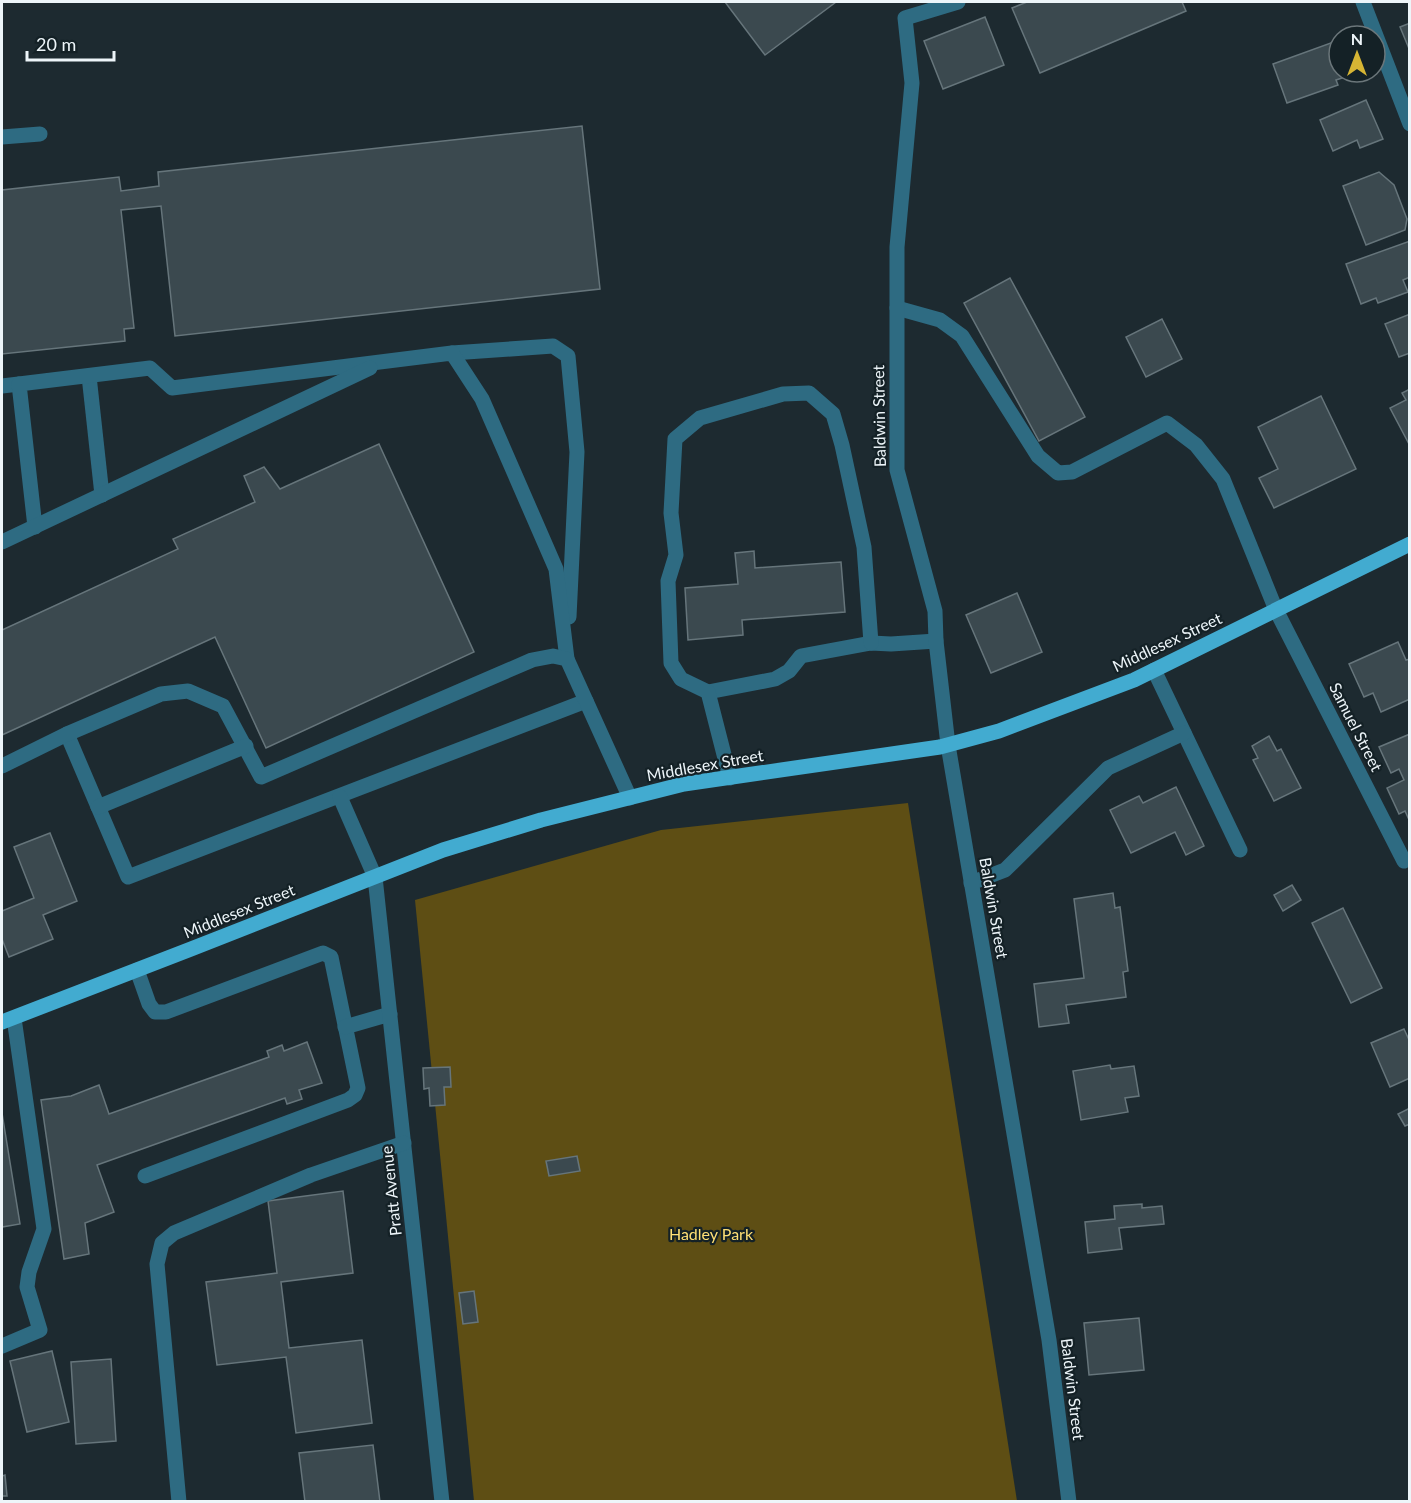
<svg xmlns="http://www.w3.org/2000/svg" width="1411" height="1503" font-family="Lato,sans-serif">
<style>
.green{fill:#5e4e14}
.building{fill:#3b494f;stroke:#66757b;stroke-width:1.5}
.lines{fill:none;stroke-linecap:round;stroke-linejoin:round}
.service{stroke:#2e6b82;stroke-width:15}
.minor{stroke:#2e6b82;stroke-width:15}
.tertiary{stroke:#2e6b82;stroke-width:15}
.primary{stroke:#42abd0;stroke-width:15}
.labels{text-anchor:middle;stroke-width:4.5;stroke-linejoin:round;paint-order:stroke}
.street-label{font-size:16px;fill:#edf5f9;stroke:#142126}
.park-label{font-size:16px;fill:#fedf75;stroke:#142126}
</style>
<rect width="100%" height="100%" fill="#1d2a30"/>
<polygon class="green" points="908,803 1017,1501 474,1501 415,900 661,830"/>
<g class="building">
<polygon points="725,2 836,2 765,55"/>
<polygon points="1027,2 1182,2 1186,11 1040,73 1012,8"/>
<polygon points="985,17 1004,65 943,89 924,41"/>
<polygon points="1410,23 1410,51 1400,27"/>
<polygon points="1339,40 1339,72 1357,73 1336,80 1338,85 1287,103 1273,64"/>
<polygon points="1366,100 1383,139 1360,148 1357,140 1333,151 1320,120"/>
<polygon points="582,126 600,289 175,336 161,206 121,210 134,328 124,329 125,341 2,354 2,190 119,177 121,191 159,186 158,172"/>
<polygon points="1379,172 1394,185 1407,219 1405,230 1366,245 1343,186"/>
<polygon points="1410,241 1410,277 1403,280 1408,292 1378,303 1376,298 1361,304 1346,264"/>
<polygon points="1010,278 1085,417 1039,441 964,303"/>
<polygon points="1410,314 1410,353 1399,357 1385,324"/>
<polygon points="1162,319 1182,359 1146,377 1126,337"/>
<polygon points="1410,389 1410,446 1390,408 1406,400 1402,393"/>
<polygon points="1321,396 1356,469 1274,508 1259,478 1278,469 1258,427"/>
<polygon points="379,444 474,652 266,748 215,637 2,735 2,630 178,549 173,539 255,502 244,476 264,467 280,489"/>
<polygon points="754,551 755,568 841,562 845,612 742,620 743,635 688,640 685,588 738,584 735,553"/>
<polygon points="1017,593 1042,652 991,673 966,615"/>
<polygon points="1398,642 1406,660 1410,659 1410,699 1381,712 1373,693 1364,697 1349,664"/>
<polygon points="1410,734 1410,822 1405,811 1399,814 1387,788 1404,780 1399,769 1391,773 1379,747"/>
<polygon points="1269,736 1277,751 1281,749 1301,788 1274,801 1253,760 1258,758 1252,746"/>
<polygon points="1176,787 1204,846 1186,855 1175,832 1131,853 1110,810 1139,796 1143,803"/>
<polygon points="50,833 77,901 43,915 53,939 9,957 2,939 2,911 34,898 14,847"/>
<polygon points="1292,885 1301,900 1283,911 1274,895"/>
<polygon points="1113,893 1115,908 1120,907 1128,971 1123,972 1126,997 1066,1005 1069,1023 1039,1027 1034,984 1084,978 1074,899"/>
<polygon points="1343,908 1382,988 1351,1003 1312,923"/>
<polygon points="1404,1029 1410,1042 1410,1078 1390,1087 1371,1043"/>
<polygon points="307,1042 322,1083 299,1090 302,1099 287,1104 285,1098 97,1165 114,1212 85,1223 89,1254 64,1259 41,1100 71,1096 99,1085 109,1114 269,1057 267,1051 282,1045 284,1051"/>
<polygon points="1110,1065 1111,1069 1134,1066 1139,1096 1125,1098 1128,1112 1081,1120 1073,1071"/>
<polygon points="450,1067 451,1087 444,1087 445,1105 430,1106 429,1088 424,1089 423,1068"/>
<polygon points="1410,1108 1410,1124 1405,1126 1398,1114"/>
<polygon points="2,1113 20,1224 2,1227"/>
<polygon points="577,1156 580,1171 549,1176 546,1161"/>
<polygon points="343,1191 353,1273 281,1282 289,1348 362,1340 372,1423 296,1433 286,1357 217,1365 206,1282 277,1273 268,1201"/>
<polygon points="1142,1204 1142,1208 1162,1206 1164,1224 1119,1228 1122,1249 1088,1253 1085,1222 1115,1219 1114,1206"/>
<polygon points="474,1291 478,1322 463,1324 459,1293"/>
<polygon points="1139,1318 1144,1370 1089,1375 1084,1323"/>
<polygon points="52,1351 69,1422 27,1432 10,1361"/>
<polygon points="111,1359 116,1441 76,1444 71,1362"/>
<polygon points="373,1445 380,1502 305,1502 299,1453"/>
<polygon points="5,1475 7,1496 2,1496 2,1476"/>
</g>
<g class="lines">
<g class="service">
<polyline points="2,137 40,134"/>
<polyline points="897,308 940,320 962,336 1038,456 1058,473 1072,472 1167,423 1196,445 1223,479 1276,610"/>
<polyline points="452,353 553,346 568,356 577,452 569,617"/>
<polyline points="89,376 102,495"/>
<polyline points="2,386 19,384"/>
<polyline points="35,527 19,384 150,368 172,388 452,353 482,399 556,569 567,659"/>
<polyline points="2,542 370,368"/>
<polyline points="1154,670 1240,850"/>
<polyline points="708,692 775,679 789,671 801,656 871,643 891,644 936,641"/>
<polyline points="67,734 128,877 586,701"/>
<polyline points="2,766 67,734 161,694 188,691 223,706 261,777 532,660 553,656 567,659 630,798"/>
<polyline points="730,778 708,692 681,679 671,663 668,581 676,555 671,513 675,439 700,418 783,394 809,393 833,414 842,445 864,547 871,643"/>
<polyline points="340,797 375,877"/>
<polyline points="98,807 246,746"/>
<polyline points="971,883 1005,870 1108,768 1184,733"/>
<polyline points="137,970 149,1004 155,1012 166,1012 323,953 331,957 358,1088 355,1095 348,1100 145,1176"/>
<polyline points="345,1027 390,1014"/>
<polyline points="2,1346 40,1330 27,1287 29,1272 44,1229 14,1018"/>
</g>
<g class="minor">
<polyline points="1363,2 1410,124"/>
<polyline points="1276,610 1404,861"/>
<polyline points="948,745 936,641 935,611 897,470 897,247 912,83 905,18 958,2"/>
<polyline points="375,877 442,1502"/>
<polyline points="179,1502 157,1264 162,1243 174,1233 311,1175 404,1143"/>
</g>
<polyline class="tertiary" points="948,745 1049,1340 1069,1502"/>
<polyline class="primary" points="2,1022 191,949 443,850 541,820 684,784 940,747 999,731 1134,680 1410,544"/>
</g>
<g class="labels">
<g class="street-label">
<text transform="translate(879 416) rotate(-91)" y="6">Baldwin Street</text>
<text transform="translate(1167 642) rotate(-25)" y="6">Middlesex Street</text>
<text transform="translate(1356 727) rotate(63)" y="6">Samuel Street</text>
<text transform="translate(705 765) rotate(-10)" y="6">Middlesex Street</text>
<text transform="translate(994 908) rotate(80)" y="6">Baldwin Street</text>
<text transform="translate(239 911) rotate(-22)" y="6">Middlesex Street</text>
<text transform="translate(391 1191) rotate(-96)" y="6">Pratt Avenue</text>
<text transform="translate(1073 1389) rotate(83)" y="6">Baldwin Street</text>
</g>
<g class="park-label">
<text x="711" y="1240">Hadley Park</text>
</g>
</g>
<rect width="1411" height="1503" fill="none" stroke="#edf5f9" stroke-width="6"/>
<g transform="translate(1357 54)"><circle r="28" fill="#142126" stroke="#6b767a" stroke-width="1.5"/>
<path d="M0-4.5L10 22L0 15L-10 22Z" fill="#d6b534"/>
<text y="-9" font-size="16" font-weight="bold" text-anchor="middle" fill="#edf5f9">N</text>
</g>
<path d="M27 51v9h87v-9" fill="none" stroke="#edf5f9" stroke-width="3"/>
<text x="36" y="51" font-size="18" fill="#edf5f9" stroke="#142126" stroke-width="4.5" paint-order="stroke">20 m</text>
</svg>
